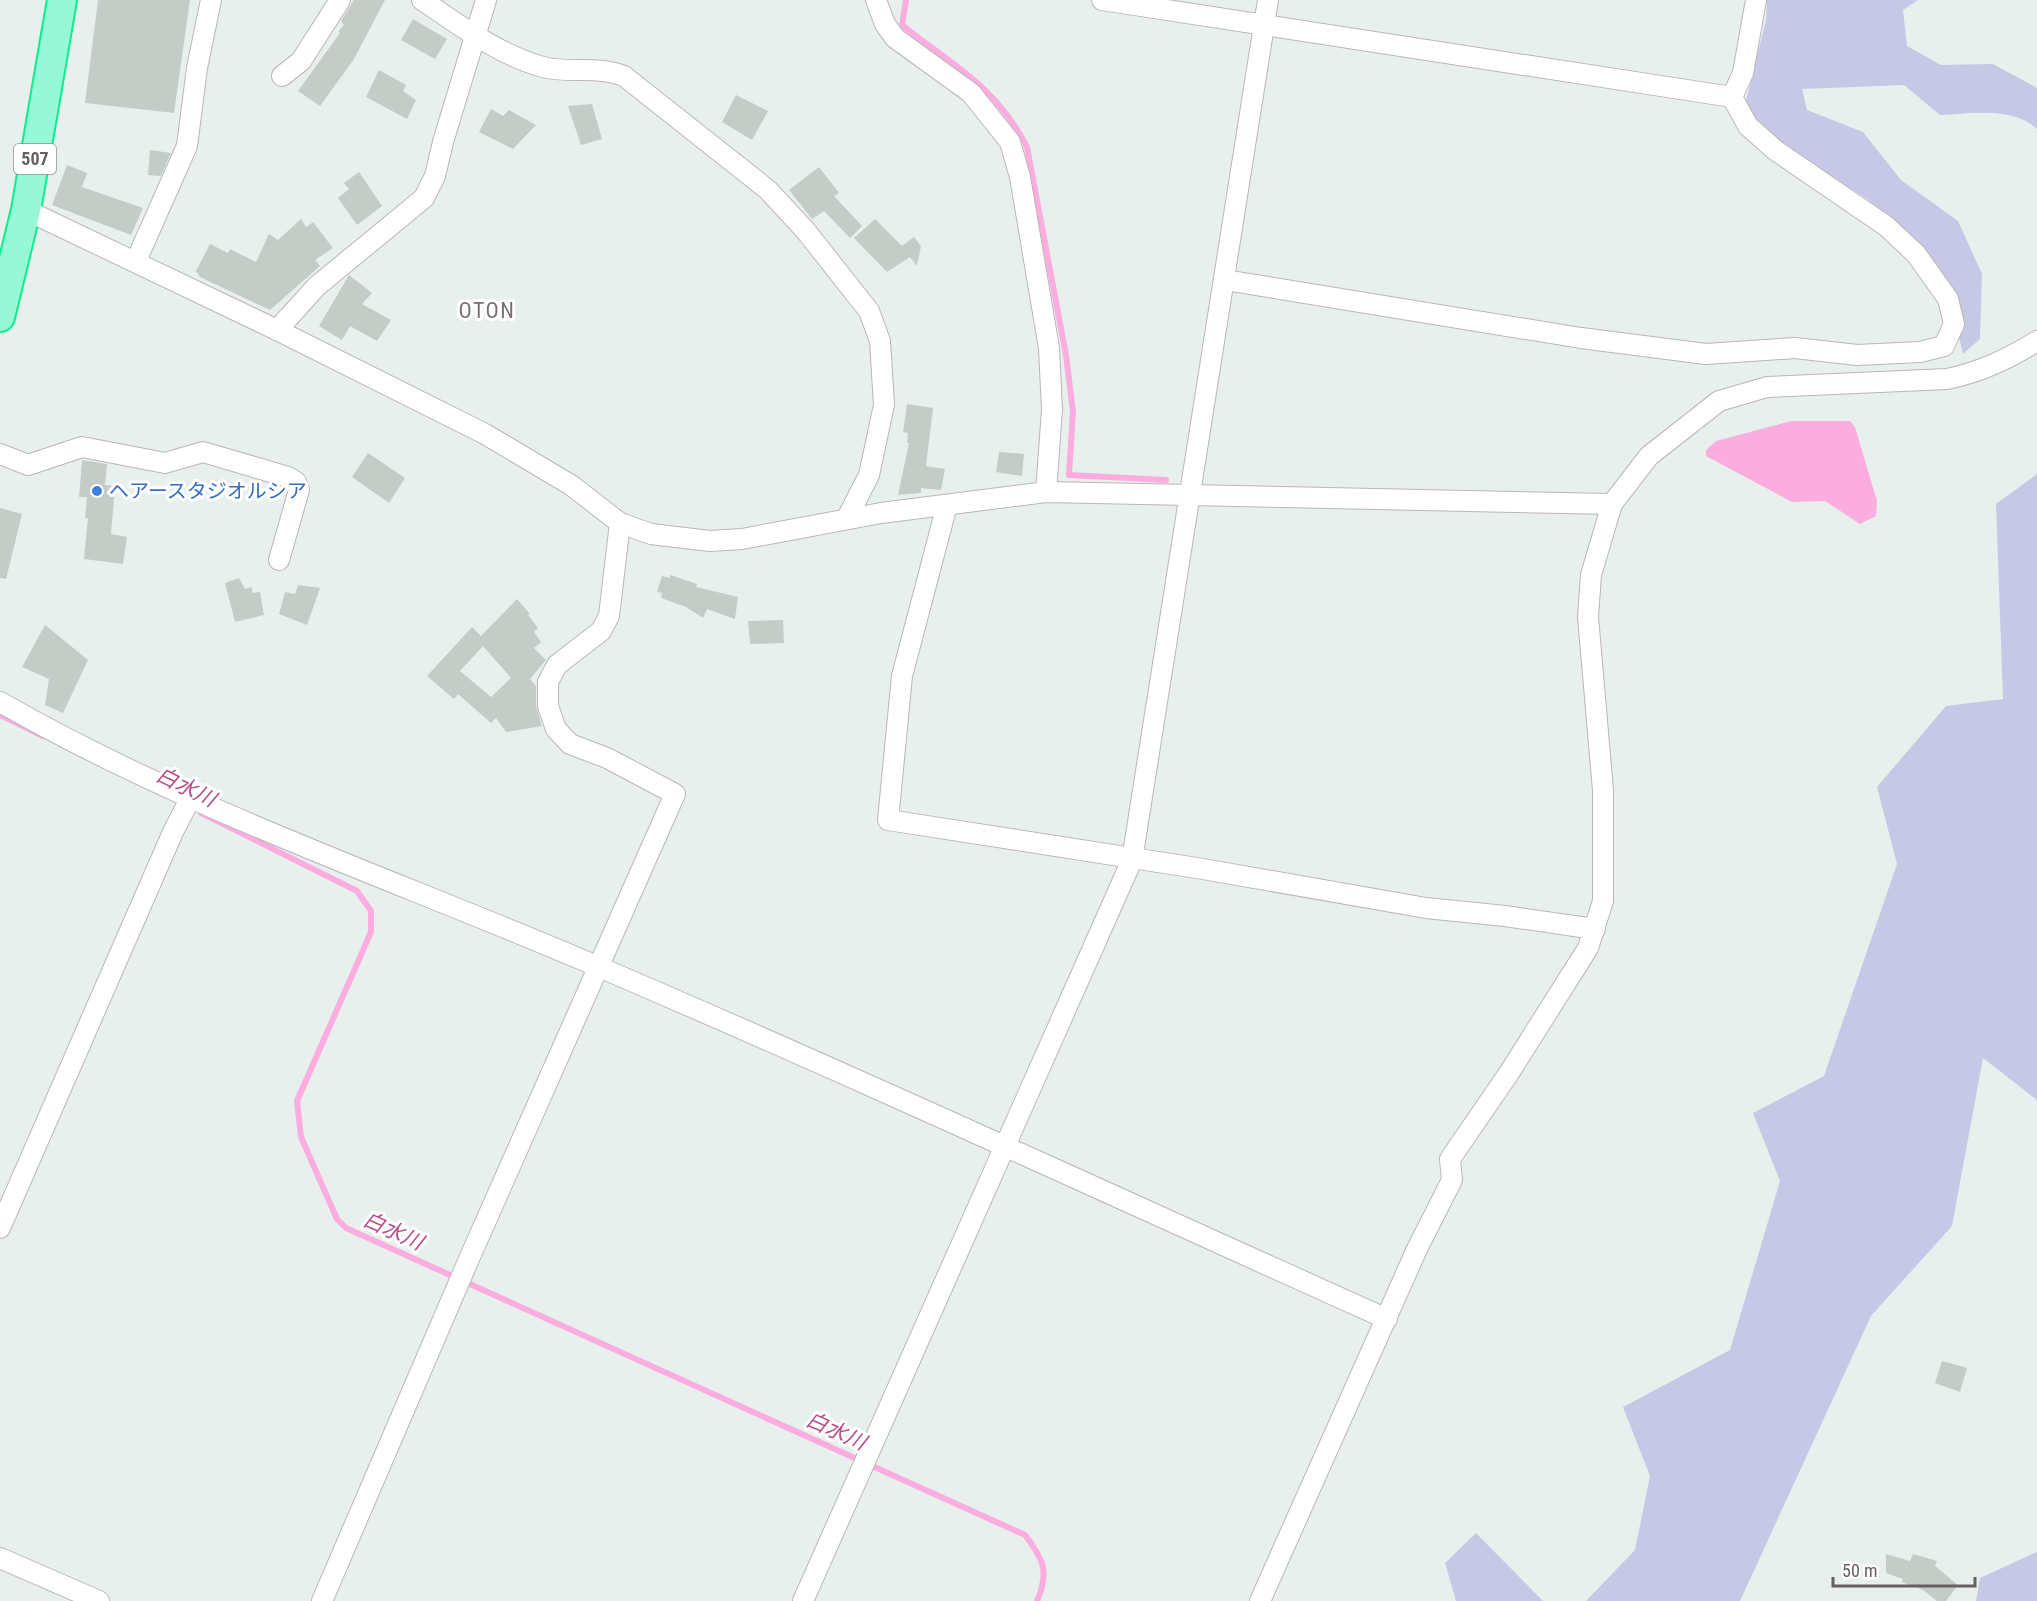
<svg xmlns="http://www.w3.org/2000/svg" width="2037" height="1601" font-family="'Roboto Condensed','Noto Sans JP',sans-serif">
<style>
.green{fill:#c6c8e6}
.water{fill:#fbaddf}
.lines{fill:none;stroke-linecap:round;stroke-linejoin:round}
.stream{stroke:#fbaddf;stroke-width:6}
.building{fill:#c4ccc8;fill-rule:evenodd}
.minor-casing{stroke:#bbb5b8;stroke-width:22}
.highway-casing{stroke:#0cec94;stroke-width:32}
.minor{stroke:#fff;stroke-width:20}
.highway{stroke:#97f8d8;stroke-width:28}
.shop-dot{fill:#3f7fe0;stroke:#fff;stroke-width:2}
.labels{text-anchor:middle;stroke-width:6;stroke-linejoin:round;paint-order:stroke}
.shield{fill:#fff;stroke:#958f92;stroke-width:1.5}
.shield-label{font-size:18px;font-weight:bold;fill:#675f63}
.shop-label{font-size:20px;fill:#366cbe;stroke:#fff;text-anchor:start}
.water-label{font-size:21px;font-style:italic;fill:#b64c88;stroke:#fff}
.quarter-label{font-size:22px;letter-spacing:1.5px;fill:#797075;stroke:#fff}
</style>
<rect width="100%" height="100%" fill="#e8f0ee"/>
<g class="green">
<path d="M1767,0H1918L1903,10L1907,46L1941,65L1993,64L2037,88V129C2012,106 1970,114 1940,115L1904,85L1802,89L1807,110L1863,132L1901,180L1958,221L1982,274L1980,339L1963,354L1959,337V301L1917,241L1867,199L1770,137L1757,121L1746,101L1766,20Z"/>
<polygon points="2037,474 2037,1100 1983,1058 1952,1226 1871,1316 1740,1601 1586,1601 1635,1550 1650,1476 1623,1407 1730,1350 1780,1181 1753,1113 1824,1076 1897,864 1877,787 1946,706 2003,699 1996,504"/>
<polygon points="1476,1533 1543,1601 1456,1601 1445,1563"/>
<polygon points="2037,1552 2037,1601 1976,1601 1980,1578"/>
</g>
<polygon class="water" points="1791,421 1850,421 1855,427 1877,501 1876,516 1860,524 1825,501 1792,502 1706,456 1706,450 1716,441"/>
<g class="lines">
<g class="stream">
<path d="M906,0L902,25C953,66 995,85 1027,147L1066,355L1073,412L1069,475L1166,480"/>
<polyline points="0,715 43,736"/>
<path d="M201,813L357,891L371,911V932L297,1101L301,1137L337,1219L346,1228L1025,1535C1043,1559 1050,1571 1037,1601"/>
</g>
</g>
<g class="building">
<polygon points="98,0 190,0 174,113 85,103"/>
<polygon points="354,0 385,0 354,59 320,106 298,91 340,33 338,32 344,25 341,21"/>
<polygon points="413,19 447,39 435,59 401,40"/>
<polygon points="379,70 406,85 403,91 416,100 407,119 366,97"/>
<polygon points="736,95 768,111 752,140 722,122"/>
<polygon points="592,104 602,139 581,145 568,106"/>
<polygon points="491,109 503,116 509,110 536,125 513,149 479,132"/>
<polygon points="150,150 171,153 161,176 148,175"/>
<polygon points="67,165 87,173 82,187 143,208 131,235 52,205"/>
<polygon points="819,167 839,193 834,196 862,226 850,238 824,211 812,219 789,190"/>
<polygon points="359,172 382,206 357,225 338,198 349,189 344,183"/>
<polygon points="301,219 306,227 313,222 333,248 315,260 320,266 270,310 200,277 196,271 210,244 228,253 230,249 256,262 269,234 278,240"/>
<polygon points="875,219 902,246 914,237 921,246 917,266 910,257 887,272 854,238"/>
<polygon points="349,275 372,293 362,304 391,320 377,341 350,326 342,340 319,326"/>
<polygon points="907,404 933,408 926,466 945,469 941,490 921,488 921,493 898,495 909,443 907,443 908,433 903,432"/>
<polygon points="999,452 1024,454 1022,476 996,472"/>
<polygon points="368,453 405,478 389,503 352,477"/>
<polygon points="82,460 107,464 105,485 115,486 111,534 127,537 123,564 84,559 88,518 85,518 87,497 79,497"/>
<polygon points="0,508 22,514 6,579 0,578"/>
<polygon points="670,575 697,584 696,587 738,597 735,619 707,609 703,618 686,607 661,598 662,593 657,592 662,576 670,578"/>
<polygon points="239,578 245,589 252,587 252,593 260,592 264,615 235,622 225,583"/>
<polygon points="298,585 320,588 307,625 279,614 285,592 295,594"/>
<path d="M517,599L530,614L528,615L538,628L534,632L541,642L534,648L546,660L530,679L536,686V706L542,726L506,732L496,718L491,723L458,694L454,699L427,676L472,627L481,636ZM483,646L511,678L491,697L460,671Z"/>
<polygon points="783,620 784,643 750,644 748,621"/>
<polygon points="45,625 88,660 63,713 45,705 49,679 22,667"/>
<polygon points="1942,1361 1967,1368 1960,1392 1935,1383"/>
<polygon points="1886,1554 1910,1561 1913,1554 1937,1561 1935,1566 1958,1585 1946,1601 1937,1601 1923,1590 1902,1582 1903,1579 1886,1573"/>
</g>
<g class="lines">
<defs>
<g id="minor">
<path d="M422,0C459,25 499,55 543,67C569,74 597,65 624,76L768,190L805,230L869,311L880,341L884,405L869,475L847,518"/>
<polyline points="876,0 885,24 895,38 971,93 1010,142 1020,177 1049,348 1052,410 1046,492"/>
<polyline points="1102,0 1732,97"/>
<polyline points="282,76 301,61 340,0"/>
<polyline points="1732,97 1743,73 1756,0"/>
<polyline points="26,210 277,330 485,434 571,485 620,523 651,534 710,541 742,539 881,513 1046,492 1612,504"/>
<polyline points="136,261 187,146 197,68 211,0"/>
<polyline points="1225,280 1581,338 1706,354 1795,348 1857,355 1920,352 1944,346 1954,324 1948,299 1916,254 1886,226 1775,150 1748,126 1732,97"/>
<polyline points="277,330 317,286 424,198 435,176 443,142 486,0"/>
<polyline points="0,454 28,465 82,447 165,463 203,452 288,477 296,482 299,490 279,560"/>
<polyline points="947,505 902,676 888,820 1203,869 1426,908 1505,916 1595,929"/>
<path d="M0,702C190,811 399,881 599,967C863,1080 1124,1201 1387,1319"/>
<polyline points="0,1228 173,832 190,799"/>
<polyline points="0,1558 99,1601"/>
<polyline points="322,1601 469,1259 675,794 607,758 570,744 556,729 548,706 548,682 557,665 601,631 609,616 620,523"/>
<polyline points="803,1601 1132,860 1268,0"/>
<path d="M1260,1601L1417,1249L1452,1180L1450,1159L1509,1073L1588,948L1603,901V790L1588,617L1591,575L1612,504L1649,456L1719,401L1767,387L1947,379C1981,372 2008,359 2037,341"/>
</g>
<polyline id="highway" points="0,317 26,210 62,0"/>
</defs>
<use href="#minor" class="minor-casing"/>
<use href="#highway" class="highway-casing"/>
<use href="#minor" class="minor"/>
<use href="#highway" class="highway"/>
</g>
<circle class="shop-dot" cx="97" cy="491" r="6"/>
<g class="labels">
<rect class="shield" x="14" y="144" width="42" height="30" rx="4.5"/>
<g class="shield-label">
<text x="35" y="165">507</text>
</g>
<g class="shop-label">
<text x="109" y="498">ヘアースタジオルシア</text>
</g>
<g class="water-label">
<text transform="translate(186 787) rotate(26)" y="7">白水川</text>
<text transform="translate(393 1231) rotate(24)" y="7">白水川</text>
<text transform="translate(836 1431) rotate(24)" y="7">白水川</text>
</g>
<g class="quarter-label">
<text x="487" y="318">OTON</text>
</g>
</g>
<path d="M1833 1577v9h142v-9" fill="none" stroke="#675f63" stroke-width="3"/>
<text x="1842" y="1577" font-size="18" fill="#675f63" stroke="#ffffff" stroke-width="4.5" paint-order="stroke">50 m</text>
</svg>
